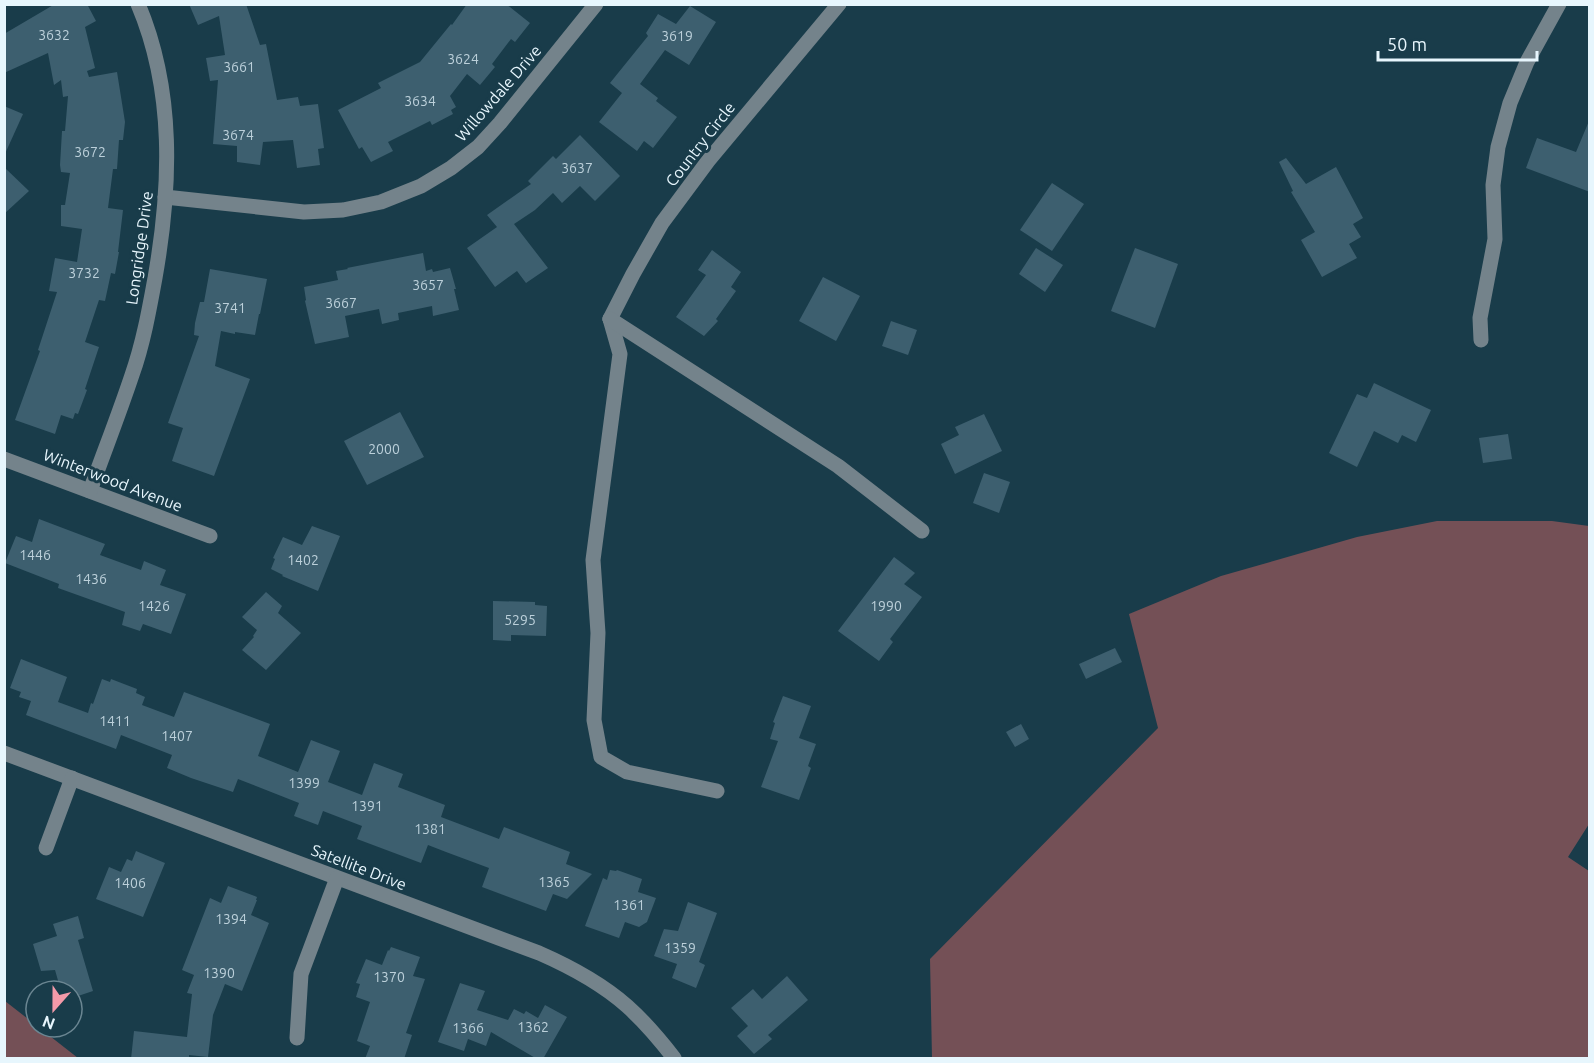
<svg xmlns="http://www.w3.org/2000/svg" width="1594" height="1063" font-family="Ubuntu,sans-serif">
<style>
.green{fill:#745056}
.building{fill:#3d5f6f}
.lines{fill:none;stroke-linecap:round;stroke-linejoin:round}
.minor{stroke:#74838b;stroke-width:15}
.labels{text-anchor:middle;stroke-width:6;stroke-linejoin:round;paint-order:stroke}
.number-label{font-size:14px;fill:#bcd0da}
.street-label{font-size:16px;fill:#e7f6fd;stroke:#193c4a}
</style>
<rect width="100%" height="100%" fill="#193c4a"/>
<g class="green">
<polygon points="1437,521 1552,521 1589,526 1589,824 1568,857 1589,871 1589,1058 932,1058 930,959 1158,728 1129,614 1221,576 1357,537"/>
<polygon points="5,1001 78,1058 5,1058"/>
</g>
<g class="building">
<polygon points="55,4 87,4 96,21 85,27 95,68 87,71 89,77 117,72 125,122 123,140 119,140 117,169 113,169 108,208 123,210 118,252 119,252 115,274 111,273 105,301 99,300 85,342 99,347 85,389 87,390 78,414 75,413 73,419 61,415 55,434 15,420 40,351 38,350 57,292 49,291 55,258 77,262 82,229 61,226 61,205 65,205 70,173 61,172 60,165 62,131 65,131 68,96 63,97 61,80 54,85 48,53 4,73 4,34"/>
<polygon points="189,4 246,4 260,45 266,44 277,100 298,97 300,106 318,104 324,148 318,149 320,165 297,168 293,140 263,142 260,165 237,162 237,146 213,144 218,80 210,81 206,58 225,55 219,16 198,25"/>
<polygon points="467,4 506,4 530,23 515,42 511,39 492,64 495,67 480,85 467,74 450,96 456,107 451,110 453,114 432,125 430,121 388,142 393,151 371,162 362,147 359,149 338,110 381,88 378,83 420,62 451,24 452,25"/>
<polygon points="690,6 716,22 689,65 665,50 640,84 658,98 656,101 677,117 653,148 644,141 637,151 599,122 622,93 610,83 648,36 646,33 658,14 676,24"/>
<polygon points="4,106 23,114 4,156"/>
<polygon points="1589,121 1590,192 1526,168 1537,138 1576,152"/>
<polygon points="580,135 620,176 595,201 580,186 562,203 553,193 535,210 514,224 548,268 526,283 517,271 495,287 467,248 497,227 487,215 531,184 528,181 553,156 556,159"/>
<polygon points="1286,158 1306,184 1336,167 1363,218 1353,224 1361,237 1349,244 1357,258 1322,277 1301,240 1315,232 1291,192 1293,191 1279,162"/>
<polygon points="4,167 29,191 4,214"/>
<polygon points="1052,183 1084,204 1052,251 1020,230"/>
<polygon points="1036,248 1063,265 1045,292 1019,274"/>
<polygon points="1135,248 1178,264 1155,328 1111,311"/>
<polygon points="712,250 741,272 731,287 736,291 716,319 718,321 704,336 676,317 706,275 698,270"/>
<polygon points="423,253 426,271 432,269 433,272 450,268 456,289 454,289 459,310 433,316 432,306 398,313 399,320 382,324 379,309 345,316 349,337 315,344 305,301 306,300 304,287 338,280 336,271 348,269 347,268"/>
<polygon points="210,269 267,279 260,314 259,314 255,335 235,332 235,334 221,331 215,366 250,379 214,476 172,461 183,428 168,423 199,336 194,335 195,323 200,302 204,302"/>
<polygon points="823,277 860,296 836,341 799,321"/>
<polygon points="891,321 917,330 908,355 882,346"/>
<polygon points="1374,383 1431,410 1416,442 1402,435 1398,443 1374,431 1357,467 1329,453 1357,394 1367,398"/>
<polygon points="400,412 424,457 367,485 344,441"/>
<polygon points="984,414 1002,451 955,474 941,444 959,435 955,427"/>
<polygon points="1508,434 1512,459 1483,463 1479,438"/>
<polygon points="984,473 1010,482 999,513 973,503"/>
<polygon points="39,519 105,544 100,555 141,570 144,561 166,570 160,585 186,594 171,634 143,624 140,631 122,625 125,612 58,588 59,584 5,563 16,536 32,542"/>
<polygon points="312,526 340,536 318,591 282,576 283,575 271,569 275,559 273,558 283,537 302,545"/>
<polygon points="894,557 915,573 904,584 922,597 890,639 893,642 879,661 838,631"/>
<polygon points="266,592 282,606 278,613 301,633 266,670 242,650 254,637 253,636 257,630 242,617"/>
<polygon points="493,601 535,602 535,605 547,606 546,636 511,635 511,641 493,640"/>
<polygon points="1115,648 1122,662 1086,679 1079,664"/>
<polygon points="21,659 67,677 58,702 88,713 91,703 93,704 102,679 110,682 111,679 137,689 136,693 145,697 142,705 174,717 184,692 270,724 258,756 298,772 311,740 340,751 328,782 362,795 374,763 403,774 398,787 445,805 441,817 499,839 504,827 570,852 566,864 592,874 567,899 553,894 546,911 482,887 489,868 446,852 428,845 421,863 357,839 362,826 323,811 318,825 294,816 299,803 238,779 233,792 191,778 167,768 172,755 121,735 116,749 26,715 31,701 19,697 21,692 10,688"/>
<polygon points="783,696 811,706 799,738 816,744 808,766 811,768 799,800 761,787 778,741 770,739 775,723 773,722"/>
<polygon points="1021,724 1029,739 1015,747 1006,732"/>
<polygon points="136,851 165,863 143,917 96,899 109,867 121,872 127,859 132,861"/>
<polygon points="610,870 616,871 617,870 642,879 638,892 656,898 647,922 639,927 625,922 619,938 585,926 603,878 607,880"/>
<polygon points="228,886 257,897 256,900 257,900 251,915 269,923 242,991 225,984 213,1015 208,1057 189,1055 189,1059 131,1059 134,1031 187,1037 192,994 187,993 194,975 182,970 210,898 221,903"/>
<polygon points="688,902 717,913 699,962 705,965 696,988 672,978 677,964 654,956 664,929 678,931"/>
<polygon points="78,916 84,938 78,940 93,991 72,998 72,991 61,991 55,970 41,971 33,944 57,936 53,924"/>
<polygon points="391,947 420,957 413,976 425,979 406,1033 412,1035 404,1059 365,1059 370,1046 357,1041 370,1002 356,997 360,984 356,983 366,959 382,965 388,950 389,951"/>
<polygon points="787,976 808,1000 768,1035 772,1039 754,1054 737,1036 748,1026 731,1008 753,989 762,999"/>
<polygon points="460,983 485,991 477,1010 508,1020 514,1009 524,1014 526,1011 538,1018 545,1005 567,1017 543,1059 537,1059 491,1032 486,1046 468,1039 464,1051 438,1042"/>
</g>
<g class="lines">
<g class="minor">
<polyline points="165,197 304,212 343,210 381,202 421,186 451,168 478,147 500,123 596,4"/>
<polyline points="610,319 620,354 593,560 598,633 594,720 601,757 627,772 717,791"/>
<polyline points="610,319 633,274 662,223 708,161 839,4"/>
<polyline points="610,319 838,466 922,531"/>
<polyline points="1481,340 1480,318 1495,239 1493,185 1498,147 1510,103 1527,62 1559,4"/>
<polyline points="4,459 210,536"/>
<path d="M90,491C104,452 119,414 132,375C143,344 149,311 155,278C171,187 175,91 138,4"/>
<path d="M4,753L539,953C571,967 601,983 627,1006C645,1022 660,1040 674,1058"/>
<polyline points="46,848 72,778"/>
<polyline points="297,1038 301,974 337,878"/>
</g>
</g>
<g class="labels">
<g class="number-label">
<text x="54" y="40">3632</text>
<text x="677" y="41">3619</text>
<text x="463" y="64">3624</text>
<text x="239" y="72">3661</text>
<text x="420" y="106">3634</text>
<text x="238" y="140">3674</text>
<text x="90" y="157">3672</text>
<text x="577" y="173">3637</text>
<text x="84" y="278">3732</text>
<text x="428" y="290">3657</text>
<text x="341" y="308">3667</text>
<text x="230" y="313">3741</text>
<text x="384" y="454">2000</text>
<text x="35" y="560">1446</text>
<text x="303" y="565">1402</text>
<text x="91" y="584">1436</text>
<text x="154" y="611">1426</text>
<text x="886" y="611">1990</text>
<text x="520" y="625">5295</text>
<text x="115" y="726">1411</text>
<text x="177" y="741">1407</text>
<text x="304" y="788">1399</text>
<text x="367" y="811">1391</text>
<text x="430" y="834">1381</text>
<text x="554" y="887">1365</text>
<text x="130" y="888">1406</text>
<text x="629" y="910">1361</text>
<text x="231" y="924">1394</text>
<text x="680" y="953">1359</text>
<text x="219" y="978">1390</text>
<text x="389" y="982">1370</text>
<text x="533" y="1032">1362</text>
<text x="468" y="1033">1366</text>
</g>
<g class="street-label">
<text transform="translate(498 93) rotate(-49)" y="6">Willowdale Drive</text>
<text transform="translate(700 144) rotate(-52)" y="6">Country Circle</text>
<text transform="translate(139 248) rotate(-82)" y="6">Longridge Drive</text>
<text transform="translate(113 480) rotate(21)" y="6">Winterwood Avenue</text>
<text transform="translate(359 867) rotate(21)" y="6">Satellite Drive</text>
</g>
</g>
<rect width="1594" height="1063" fill="none" stroke="#e7f6fd" stroke-width="12"/>
<g transform="translate(54 1009) rotate(201)"><circle r="28" fill="#193c4a" stroke="#6b8692" stroke-width="1.5"/>
<path d="M0-4.5L10 22L0 15L-10 22Z" fill="#f39aa9"/>
<text y="-9" font-size="16" font-weight="bold" text-anchor="middle" fill="#e7f6fd">N</text>
</g>
<path d="M1378 51v9h159v-9" fill="none" stroke="#e7f6fd" stroke-width="3"/>
<text x="1387" y="51" font-size="18" fill="#e7f6fd" stroke="#193c4a" stroke-width="4.5" paint-order="stroke">50 m</text>
</svg>
